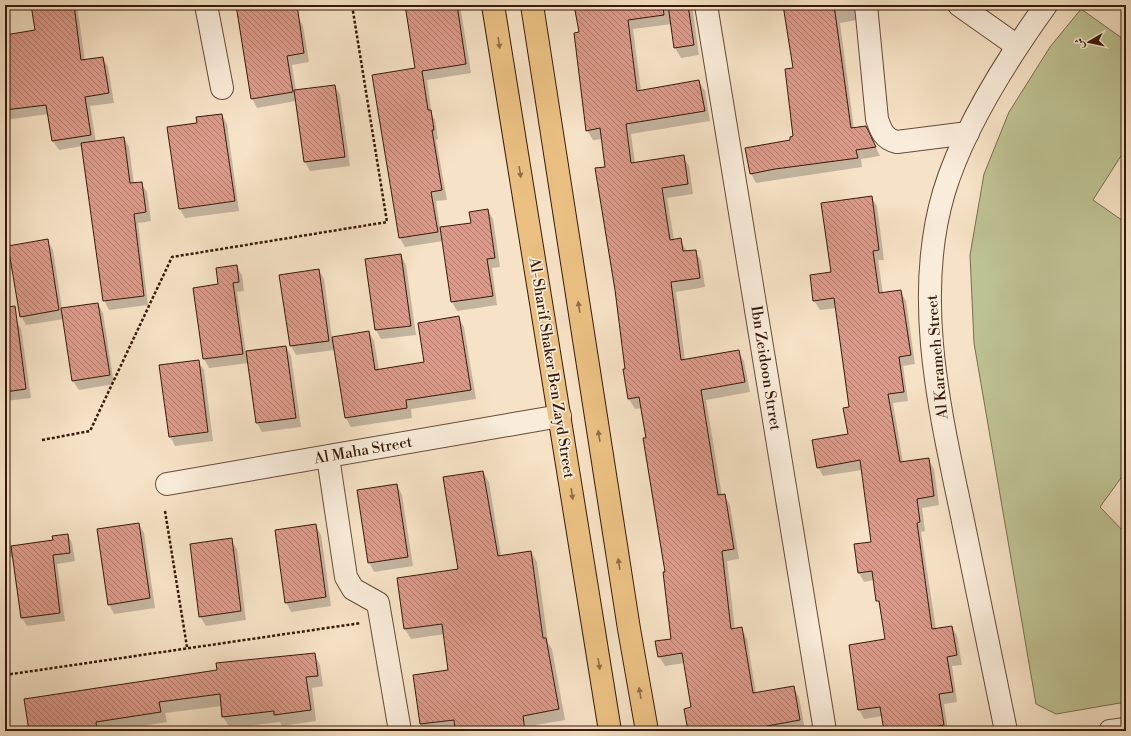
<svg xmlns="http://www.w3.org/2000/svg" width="1131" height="736" font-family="'Libre Bodoni',Amiri,serif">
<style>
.green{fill:#bec293;stroke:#7a6e4e}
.shadow{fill:#0003}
.building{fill:url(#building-back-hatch);stroke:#371909}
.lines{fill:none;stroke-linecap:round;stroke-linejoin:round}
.minor-casing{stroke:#674b38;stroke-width:24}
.major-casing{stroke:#371909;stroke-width:24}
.path{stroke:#371909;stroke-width:2.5;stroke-dasharray:3 2;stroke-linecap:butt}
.minor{stroke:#f9ecda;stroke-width:22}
.major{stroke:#ebc183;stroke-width:22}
.oneway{fill:#916d46}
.labels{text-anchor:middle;stroke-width:3.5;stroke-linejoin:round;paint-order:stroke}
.street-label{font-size:15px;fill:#371909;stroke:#f9ecda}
</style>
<defs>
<pattern id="building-back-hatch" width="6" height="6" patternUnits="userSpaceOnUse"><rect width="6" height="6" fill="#dc9989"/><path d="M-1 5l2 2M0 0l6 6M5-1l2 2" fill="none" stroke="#b37c6e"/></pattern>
</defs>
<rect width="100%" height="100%" fill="#f6e2c6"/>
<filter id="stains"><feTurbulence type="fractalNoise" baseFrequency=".005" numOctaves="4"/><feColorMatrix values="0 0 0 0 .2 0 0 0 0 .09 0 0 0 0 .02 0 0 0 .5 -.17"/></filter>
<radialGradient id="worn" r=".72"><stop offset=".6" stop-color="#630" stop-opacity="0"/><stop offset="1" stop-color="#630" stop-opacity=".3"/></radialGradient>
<polygon class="green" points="1081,9 1126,41 1126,148 1093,200 1126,223 1126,471 1100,507 1126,534 1126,702 1056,714 1036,704 974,343 970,255 984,174 1009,112 1050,47"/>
<g class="shadow">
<polygon points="32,5 77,5 85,61 103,58 108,67 114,103 90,106 96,142 124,138 129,147 134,184 141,183 147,192 151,221 138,223 148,305 109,310 104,300 83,146 59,150 53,141 49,114 5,120 5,26 6,36 36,31"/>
<polygon points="237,5 285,5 298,17 303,26 309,62 292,65 296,91 335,86 340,95 350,166 310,171 305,162 296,101 257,108 252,98"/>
<polygon points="406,5 460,5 471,73 427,80 432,115 435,120 438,139 436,140 447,200 436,201 440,228 472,224 488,210 493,219 500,267 492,268 497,305 457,311 452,302 443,241 405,247 400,238 416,69"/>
<polygon points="575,5 692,5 699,55 681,58 675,48 672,24 633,29 641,91 699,82 705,91 710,121 631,134 635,163 683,156 689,166 693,194 667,198 674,240 680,239 687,252 695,251 701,261 705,287 676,292 685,360 738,351 744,361 750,392 706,400 722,496 724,495 730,505 739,559 727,561 735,630 742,629 747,639 756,694 793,687 799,697 805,730 689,731 692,708 685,663 665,666 659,656 672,640 666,572 642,408 635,409 629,399 616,290 606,167 602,139 593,140 587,130 580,33"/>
<polygon points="784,5 854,5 857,20 840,23 854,129 866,127 880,156 861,159 862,167 756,183 751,174 746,149 792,141 795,137 794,69"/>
<polygon points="222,115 227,124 239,211 185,218 180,209 198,124"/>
<polygon points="871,197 877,206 884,260 878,260 883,294 900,291 906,301 915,364 903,366 908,401 893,403 903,463 928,459 934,469 939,505 922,508 925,531 921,532 936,629 952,627 957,636 962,665 952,666 957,702 944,704 948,731 885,731 883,716 864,719 859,710 850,646 886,640 874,580 864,582 859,573 872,543 862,470 823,476 818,467 849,435 850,408 836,308 820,310 814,301 832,273"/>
<polygon points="47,240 53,250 62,309 98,304 103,313 114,384 79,390 73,381 64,319 26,325 21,316"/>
<polygon points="401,255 406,265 416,335 381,339 376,330 367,260"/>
<polygon points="236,266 242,275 244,291 237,292 246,353 286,347 291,356 301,427 262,432 257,423 249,363 209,368 204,359 219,285"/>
<polygon points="319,270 324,279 332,338 369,332 374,341 379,370 425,363 458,317 464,327 476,399 411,409 412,418 351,427 346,418 335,350 296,355 291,346"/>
<polygon points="16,320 21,329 31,398 5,401 5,321"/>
<polygon points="198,361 204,370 213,441 175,446 170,436"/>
<polygon points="483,472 489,482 501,556 531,552 537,562 548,643 552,649 565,720 536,725 536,731 421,731 414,676 450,671 445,634 411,639 405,629 459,570"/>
<polygon points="397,485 402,495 413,566 374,572 369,562"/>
<polygon points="5,504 11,547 54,541 68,535 72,543 75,561 57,564 65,621 27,626 22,618 13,557 5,559"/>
<polygon points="139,524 144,533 155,608 114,614 109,604"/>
<polygon points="316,526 321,535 331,606 291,612 286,602"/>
<polygon points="231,540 237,549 246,620 206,626 200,616"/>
<polygon points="314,654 320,665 323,686 312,688 316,721 282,726 280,722 230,728 223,717 222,706 165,713 167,722 113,731 30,731 218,671"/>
</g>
<g class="building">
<polygon points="31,5 74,5 81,60 103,57 109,93 85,97 91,135 52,141 46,105 5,110 5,35 35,30"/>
<polygon points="236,5 297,5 304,53 287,56 293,92 251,99"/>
<polygon points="405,5 457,5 466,64 422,71 428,110 431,110 434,130 432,130 442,190 431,192 438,232 399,238 372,75 415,68"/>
<polygon points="574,5 663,5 664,15 628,20 637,91 699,80 705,111 626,124 631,163 684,155 688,184 662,188 670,240 681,238 683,251 696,250 700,278 671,282 681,360 739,350 745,382 701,390 718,495 725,494 734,549 722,551 731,629 742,627 753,693 794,686 800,720 767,726 768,731 688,731 684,709 691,707 682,653 658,657 655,641 671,639 663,572 665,572 643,438 646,438 639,397 628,399 623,369 625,369 615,290 595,168 605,167 600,128 586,131 574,33 579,32"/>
<polygon points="668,5 688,5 694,45 674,48"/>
<polygon points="783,5 834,5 851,128 866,126 876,147 856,150 858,158 775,169 750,174 745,148 790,140 790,137 793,136 785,69 793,68"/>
<polygon points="335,85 345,157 304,162 294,90"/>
<polygon points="222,114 235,201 179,209 167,127 197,123 196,117"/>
<polygon points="124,137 130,183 142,182 146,212 134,214 144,296 103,301 81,143"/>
<polygon points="872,196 879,250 873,251 879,293 901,290 911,355 899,357 904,392 888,394 900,462 929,458 934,496 917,499 920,522 917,523 927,594 932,629 952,626 957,655 947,657 953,692 939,694 944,725 907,731 884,731 880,707 858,710 849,645 885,639 879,601 876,601 872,571 858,573 854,544 871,542 860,460 817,468 812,440 848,434 843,408 849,407 834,298 813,301 810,275 831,272 821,203"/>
<polygon points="488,209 495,258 487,259 493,296 451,302 440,227 471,223 469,212"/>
<polygon points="48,239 59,310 20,317 8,246"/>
<polygon points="401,254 411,326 375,330 365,259"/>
<polygon points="237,265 239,282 233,283 243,354 203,359 193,288 218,284 216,268"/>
<polygon points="319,269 329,341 290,346 279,275"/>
<polygon points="98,303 110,375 72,381 61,308"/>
<polygon points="15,306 26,389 5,392 5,307"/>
<polygon points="459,316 471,390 406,400 407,408 345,418 332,337 369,331 375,370 424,362 418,323"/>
<polygon points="286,346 296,418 256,423 246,351"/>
<polygon points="199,360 208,432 169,437 159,365"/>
<polygon points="483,471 498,556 531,551 543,638 546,638 559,709 523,716 525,731 455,731 454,720 420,724 413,675 448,670 442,624 404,629 397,578 458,569 443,477"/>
<polygon points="397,484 408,557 368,563 357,490"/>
<polygon points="139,523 150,598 108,605 97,529"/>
<polygon points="316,524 326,597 285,603 275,530"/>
<polygon points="68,534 70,553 53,555 60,613 21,618 11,546 53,540 52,536"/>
<polygon points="232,538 241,611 199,617 190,544"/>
<polygon points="315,653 318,676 306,677 311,710 274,715 274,711 222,717 220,694 159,702 161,712 96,722 97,731 29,731 24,699 217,670 216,663"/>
</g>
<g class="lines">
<defs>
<g id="minor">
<polyline points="206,5 222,88"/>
<polyline points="706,5 825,731"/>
<path d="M866,5L877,119C881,131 884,139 897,142L968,133"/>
<polyline points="959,5 1017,46"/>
<polyline points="328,457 346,577 353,589 378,603 400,731"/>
<polyline points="167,484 560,416"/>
<path d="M1006,731C992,661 977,591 963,521C941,415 912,300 944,192C963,129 1008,58 1046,5"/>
<polyline points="1110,731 1126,729"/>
</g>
<g id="major">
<polyline points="493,5 610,731"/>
<polyline points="532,5 629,629 647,731"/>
</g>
</defs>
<use href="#minor" class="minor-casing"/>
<use href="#major" class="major-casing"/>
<g class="path">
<polyline points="42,440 90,431 172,257 387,222 352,5"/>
<polyline points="165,511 187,647"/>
<polyline points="5,675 361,623"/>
</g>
<use href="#minor" class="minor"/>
<use href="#major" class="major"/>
</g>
<defs><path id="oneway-solid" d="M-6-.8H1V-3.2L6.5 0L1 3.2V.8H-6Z"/></defs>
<g class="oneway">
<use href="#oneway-solid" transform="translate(499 43) rotate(81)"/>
<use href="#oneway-solid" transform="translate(520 172) rotate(81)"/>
<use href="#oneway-solid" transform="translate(579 307) rotate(-99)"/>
<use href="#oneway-solid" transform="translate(599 436) rotate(-99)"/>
<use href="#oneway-solid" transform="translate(572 494) rotate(81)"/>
<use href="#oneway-solid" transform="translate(619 564) rotate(-99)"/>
<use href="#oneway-solid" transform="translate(599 664) rotate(81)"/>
<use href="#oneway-solid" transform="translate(640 693) rotate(-100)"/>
</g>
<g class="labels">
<g class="street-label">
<text transform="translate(937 357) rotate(-95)" y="5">Al Karameh Street</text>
<text transform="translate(552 368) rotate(81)" y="5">Al-Sharif Shaker Ben Zayd Street</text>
<text transform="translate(766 368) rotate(81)" y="5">Ibn Zeidoon Strret</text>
<text transform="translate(363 450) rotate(-10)" y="5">Al Maha Street</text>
</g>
</g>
<rect width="1131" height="736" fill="none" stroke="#f6e2c6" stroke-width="20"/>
<rect x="6" y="6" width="1119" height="724" fill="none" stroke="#371909" stroke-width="2"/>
<rect x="10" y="10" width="1111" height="716" fill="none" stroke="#371909"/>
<g transform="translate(1089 42) rotate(261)" stroke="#f9ecda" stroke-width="3" paint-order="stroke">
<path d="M0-3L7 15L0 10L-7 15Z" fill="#371909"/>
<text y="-6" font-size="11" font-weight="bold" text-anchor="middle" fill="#371909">ش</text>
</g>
<rect width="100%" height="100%" filter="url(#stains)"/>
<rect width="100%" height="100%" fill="url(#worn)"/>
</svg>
